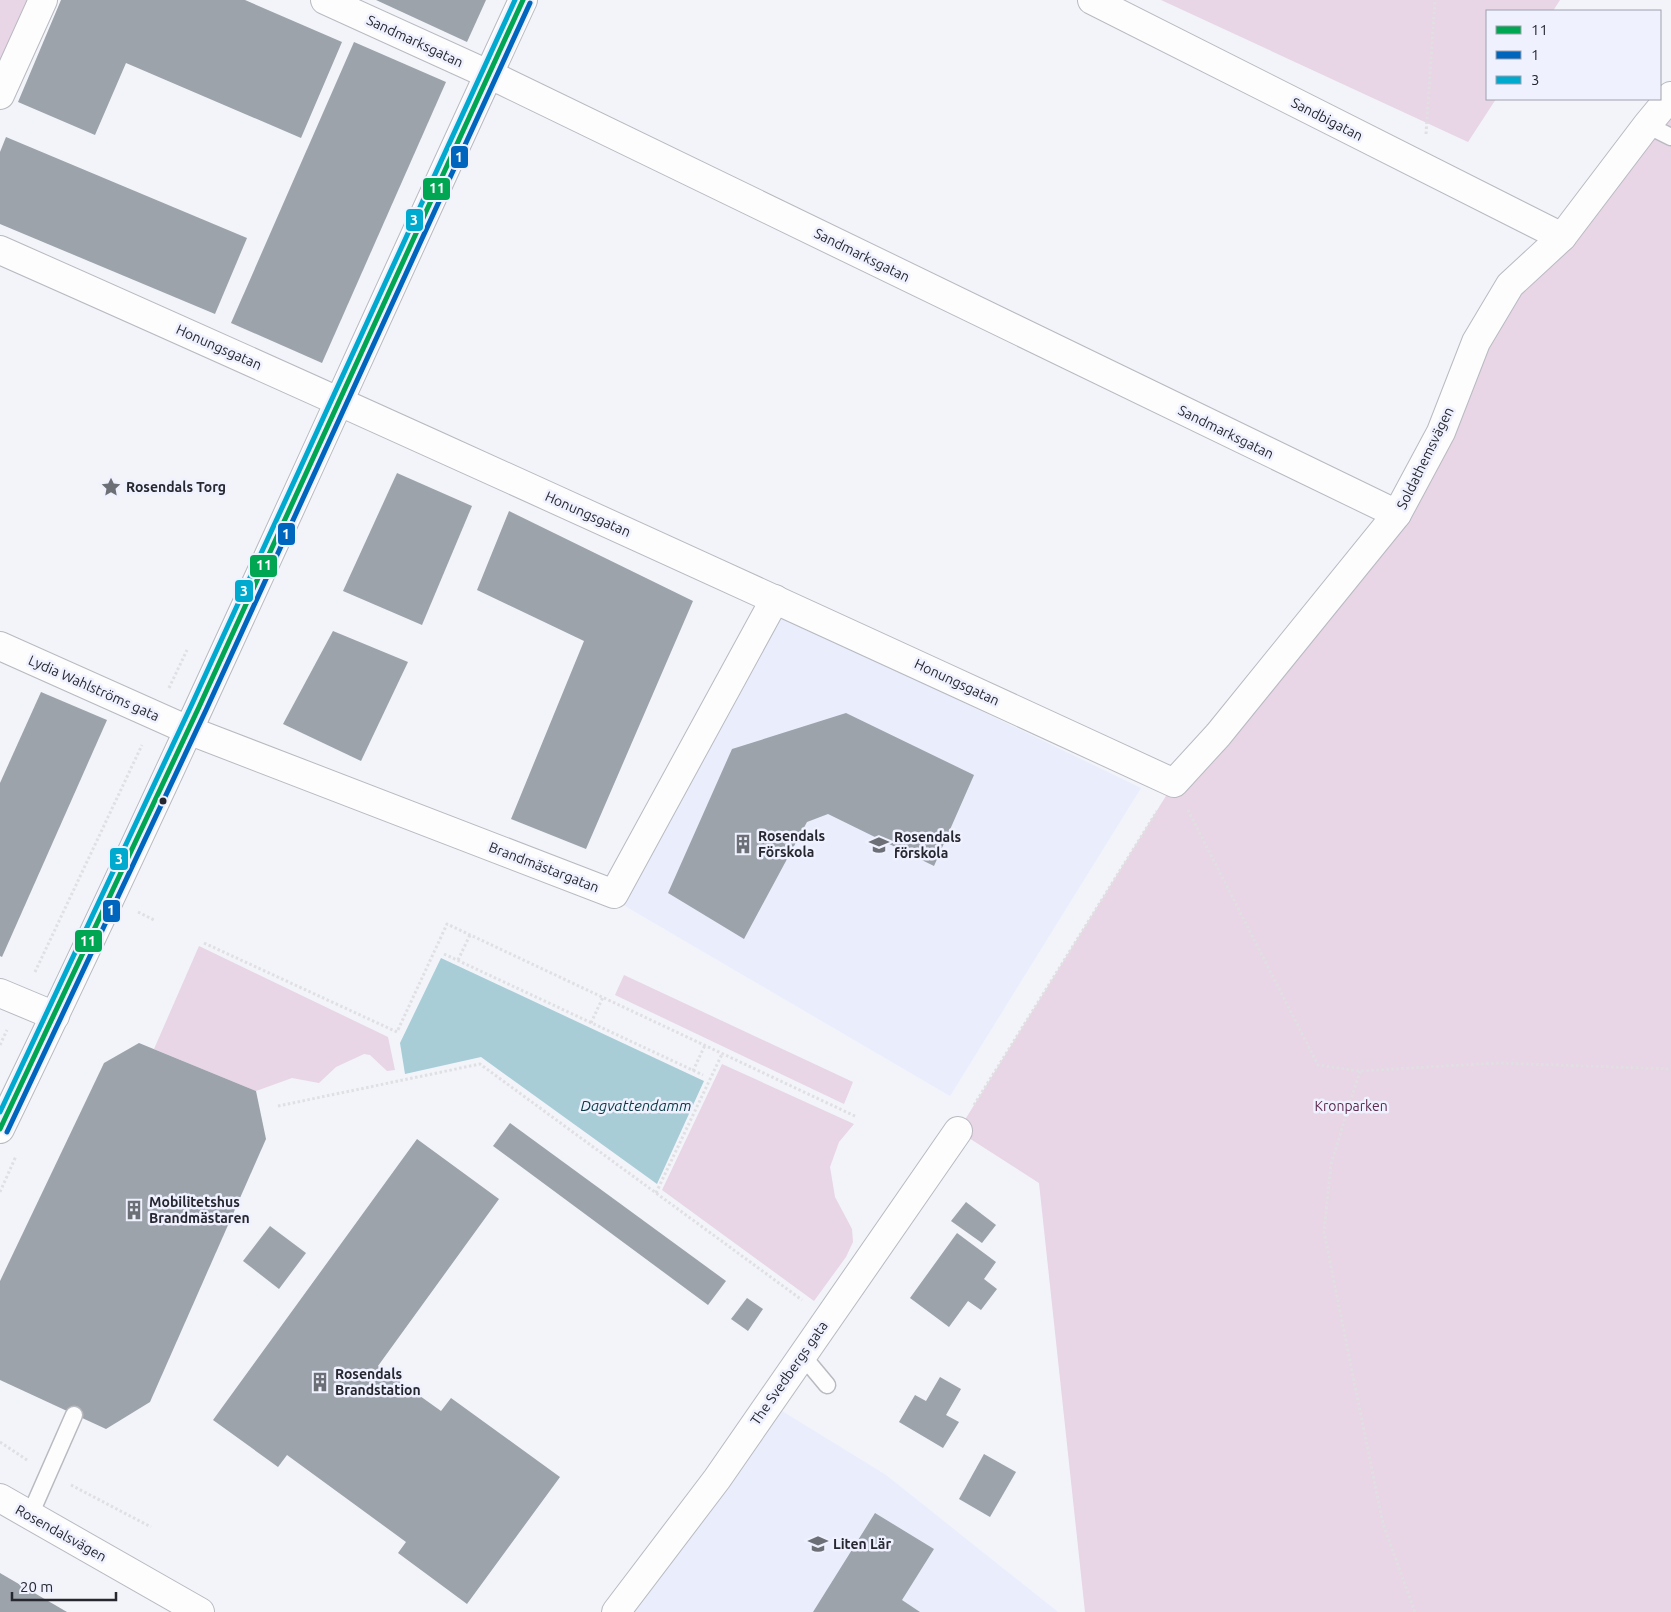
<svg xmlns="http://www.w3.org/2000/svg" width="1671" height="1612" font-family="Ubuntu,sans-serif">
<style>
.built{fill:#eaedfc}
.green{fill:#e8d5e5}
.water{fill:#a8cdd7}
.building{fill:#9ca3ab}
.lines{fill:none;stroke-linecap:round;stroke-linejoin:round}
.lane-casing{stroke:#b8bac0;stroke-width:19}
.street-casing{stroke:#b8bac0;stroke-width:30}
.path{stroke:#e0e0e3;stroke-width:3;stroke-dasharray:2.5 2.5;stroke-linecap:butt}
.lane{stroke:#fdfdfe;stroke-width:16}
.street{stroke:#fdfdfe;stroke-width:28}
.bus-1-casing{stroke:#eff1fe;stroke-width:9}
.bus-2-casing{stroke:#eff1fe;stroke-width:9}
.bus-3-casing{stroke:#eff1fe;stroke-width:9}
.bus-1{stroke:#00a651;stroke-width:5}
.bus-2{stroke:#0065bd;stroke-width:5}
.bus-3{stroke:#00a9ce;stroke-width:5}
.bus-dot{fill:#26272f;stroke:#eff1fe;stroke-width:2}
.labels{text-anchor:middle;stroke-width:5;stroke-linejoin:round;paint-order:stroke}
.street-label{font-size:14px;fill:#26272f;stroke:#eff1fe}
.poi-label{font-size:14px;font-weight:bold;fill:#26272f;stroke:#eff1fe;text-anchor:start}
.park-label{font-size:14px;fill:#5d2c50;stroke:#eff1fe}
.water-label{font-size:15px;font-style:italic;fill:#073943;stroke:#eff1fe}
.line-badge{stroke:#eff1fe;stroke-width:2}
.badge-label{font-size:14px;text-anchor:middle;font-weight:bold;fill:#fff}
</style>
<rect width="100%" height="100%" fill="#f2f4fa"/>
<g class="built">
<polygon points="778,613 1141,788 950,1096 620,903"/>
<polygon points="769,1403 886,1475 1058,1612 613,1612"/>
</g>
<g class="green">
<polygon points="0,0 30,0 0,69"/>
<polygon points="1161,0 1560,0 1553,11 1487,11 1487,99 1496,99 1468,142"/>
<polygon points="1671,96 1671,1612 1085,1612 1039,1183 958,1131 1174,783 1397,514 1476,342"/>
<polygon points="199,946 388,1037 395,1070 387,1071 370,1055 364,1054 336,1067 319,1083 292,1078 256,1091 154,1049"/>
<polygon points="624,975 853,1082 844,1104 615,995"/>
<polygon points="722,1064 854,1124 839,1142 830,1167 835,1197 852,1229 853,1242 846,1257 814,1301 662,1190"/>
</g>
<polygon class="water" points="441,958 704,1081 657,1184 481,1057 405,1074 400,1043"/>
<g class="building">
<polygon points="61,0 245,0 342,42 301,138 126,63 95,135 18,102"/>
<polygon points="376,0 486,0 467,42"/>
<polygon points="354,42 446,82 322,363 231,323"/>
<polygon points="6,137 247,238 215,314 0,224 0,152"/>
<polygon points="397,473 472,506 422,625 343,591"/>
<polygon points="509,511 693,601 586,849 511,819 584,641 477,590"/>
<polygon points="333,631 408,662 361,761 283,724"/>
<polygon points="41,692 107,720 2,957 0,956 0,783"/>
<polygon points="846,713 974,775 934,866 828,814 807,822 744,939 668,893 732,749"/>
<polygon points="139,1043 256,1091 266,1139 150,1402 106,1429 0,1380 0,1281 104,1063"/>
<polygon points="510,1123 726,1281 708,1305 493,1146"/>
<polygon points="417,1139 499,1199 378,1366 441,1411 451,1398 560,1477 467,1604 398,1553 406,1542 287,1455 278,1467 213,1420"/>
<polygon points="966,1202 996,1225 982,1243 951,1221"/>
<polygon points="270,1226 306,1253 279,1289 243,1261"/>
<polygon points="957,1233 996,1262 984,1279 997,1289 981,1310 968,1301 949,1327 910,1298"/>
<polygon points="747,1298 763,1309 748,1331 731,1319"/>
<polygon points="940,1377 961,1389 946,1415 959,1422 943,1448 899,1422 915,1395 926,1401"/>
<polygon points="984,1454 1016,1472 990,1517 959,1499"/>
<polygon points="875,1513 934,1549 902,1600 920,1612 813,1612"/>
<polygon points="0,1573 67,1612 0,1612"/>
</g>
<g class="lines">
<defs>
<g id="lane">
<polyline points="1647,125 1671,137"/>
<polyline points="802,1355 827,1385"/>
<polyline points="30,1515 74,1415"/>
</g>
<g id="street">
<polyline points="325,0 503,81 1397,514"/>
<polyline points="1092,0 1562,237"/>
<polyline points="0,95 43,0"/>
<path d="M0,250C393,424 784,603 1174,783L1218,735L1397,514L1441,432L1476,342L1510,285L1562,237L1647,125L1671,96"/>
<polyline points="0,646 188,730 614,894 775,599"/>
<polyline points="0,993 55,1016"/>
<path d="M0,1129C181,756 349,376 523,0"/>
<polyline points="0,1498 200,1612"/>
<polyline points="616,1612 717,1479 958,1131"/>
</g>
</defs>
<use href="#lane" class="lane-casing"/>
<use href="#street" class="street-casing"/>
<g class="path">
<polyline points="1426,134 1435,0"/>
<polyline points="169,688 187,650"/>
<polyline points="1188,810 1318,1065 1360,1071 1498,1063 1671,1069"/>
<polyline points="138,912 154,920"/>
<polyline points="204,943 397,1032 447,924 857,1117"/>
<polyline points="444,954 703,1075"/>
<polyline points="458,960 470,935"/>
<polyline points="35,972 142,745"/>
<polyline points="591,1023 603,997"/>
<polyline points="0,1045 7,1030"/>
<polyline points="693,1071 705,1045"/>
<polyline points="1360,1071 1331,1164 1324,1232 1383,1524 1415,1612"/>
<polyline points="974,1105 1157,811"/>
<polyline points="278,1106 480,1064 802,1300"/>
<polyline points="0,1192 16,1156"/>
<polyline points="656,1193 722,1054"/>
<polyline points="0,1442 27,1460"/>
<polyline points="71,1485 151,1527"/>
</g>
<use href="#lane" class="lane"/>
<use href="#street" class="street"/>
<defs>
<polyline id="bus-1" points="0,1129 199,707 523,0"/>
<polyline id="bus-2" points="7,1132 206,710 530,3"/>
<polyline id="bus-3" points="0,1112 192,704 515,0"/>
</defs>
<use href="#bus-1" class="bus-1-casing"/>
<use href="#bus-2" class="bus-2-casing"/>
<use href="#bus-3" class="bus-3-casing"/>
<use href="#bus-1" class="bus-1"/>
<use href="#bus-2" class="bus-2"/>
<use href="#bus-3" class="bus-3"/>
</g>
<defs>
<symbol id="sight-bare" viewBox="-9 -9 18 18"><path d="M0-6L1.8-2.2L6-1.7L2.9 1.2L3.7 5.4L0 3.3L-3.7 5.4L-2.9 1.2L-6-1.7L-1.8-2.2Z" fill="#6d6f76" stroke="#eff1fe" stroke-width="2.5" paint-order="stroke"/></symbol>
<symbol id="building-bare" viewBox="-9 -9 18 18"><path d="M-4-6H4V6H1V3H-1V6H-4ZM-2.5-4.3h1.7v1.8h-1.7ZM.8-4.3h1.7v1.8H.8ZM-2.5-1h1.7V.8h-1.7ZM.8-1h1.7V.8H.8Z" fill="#6d6f76" stroke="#eff1fe" stroke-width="2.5" paint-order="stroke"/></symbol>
<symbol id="school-bare" viewBox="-9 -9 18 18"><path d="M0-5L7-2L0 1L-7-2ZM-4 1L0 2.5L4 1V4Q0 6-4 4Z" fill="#6d6f76" stroke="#eff1fe" stroke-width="2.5" paint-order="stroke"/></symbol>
</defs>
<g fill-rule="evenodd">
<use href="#sight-bare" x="97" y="473" width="28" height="28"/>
<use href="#building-bare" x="729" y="830" width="28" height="28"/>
<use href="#school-bare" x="865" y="831" width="28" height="28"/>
<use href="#building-bare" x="120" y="1196" width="28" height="28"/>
<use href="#building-bare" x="306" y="1368" width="28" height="28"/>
<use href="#school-bare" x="804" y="1530" width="28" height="28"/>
</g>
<circle class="bus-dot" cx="163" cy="801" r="4.5"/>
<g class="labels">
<g class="street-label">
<text transform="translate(415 41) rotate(25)" y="5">Sandmarksgatan</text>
<text transform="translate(1327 119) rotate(27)" y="5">Sandbigatan</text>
<text transform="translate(862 255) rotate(26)" y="5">Sandmarksgatan</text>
<text transform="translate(219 347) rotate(24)" y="5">Honungsgatan</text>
<text transform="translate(1226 432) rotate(26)" y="5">Sandmarksgatan</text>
<text transform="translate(1425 458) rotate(-64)" y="5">Soldathemsvägen</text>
<text transform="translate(588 514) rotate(24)" y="5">Honungsgatan</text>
<text transform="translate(957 682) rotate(25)" y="5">Honungsgatan</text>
<text transform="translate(94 688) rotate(24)" y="5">Lydia Wahlströms gata</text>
<text transform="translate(544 867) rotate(21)" y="5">Brandmästargatan</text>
<text transform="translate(789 1373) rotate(-55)" y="5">The Svedbergs gata</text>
<text transform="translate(61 1533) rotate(29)" y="5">Rosendalsvägen</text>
</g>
<g class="poi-label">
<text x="126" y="492">Rosendals Torg</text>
<text x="758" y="841">Rosendals<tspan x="758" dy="16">Förskola</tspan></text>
<text x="894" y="842">Rosendals<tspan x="894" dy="16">förskola</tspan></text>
<text x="149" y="1207">Mobilitetshus<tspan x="149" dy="16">Brandmästaren</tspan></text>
<text x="335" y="1379">Rosendals<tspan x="335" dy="16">Brandstation</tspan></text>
<text x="833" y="1549">Liten Lär</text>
</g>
<g class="park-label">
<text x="1351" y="1111">Kronparken</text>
</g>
<g class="water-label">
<text x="636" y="1111">Dagvattendamm</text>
</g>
</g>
<g class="line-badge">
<rect x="450" y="145" width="19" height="24" rx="5" fill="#0065bd"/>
<rect x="422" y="177" width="29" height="24" rx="5" fill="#00a651"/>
<rect x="405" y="208" width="19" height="24" rx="5" fill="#00a9ce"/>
<rect x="277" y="522" width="19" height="24" rx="5" fill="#0065bd"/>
<rect x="249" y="554" width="29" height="24" rx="5" fill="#00a651"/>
<rect x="234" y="579" width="20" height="24" rx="5" fill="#00a9ce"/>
<rect x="109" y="847" width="20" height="24" rx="5" fill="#00a9ce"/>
<rect x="102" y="899" width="19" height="24" rx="5" fill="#0065bd"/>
<rect x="74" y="929" width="29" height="24" rx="5" fill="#00a651"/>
</g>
<g class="badge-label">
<text x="459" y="162">1</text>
<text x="437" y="193">11</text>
<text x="414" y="225">3</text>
<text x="286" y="539">1</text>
<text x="264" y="570">11</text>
<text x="244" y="596">3</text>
<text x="119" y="864">3</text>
<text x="111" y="915">1</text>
<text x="88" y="946">11</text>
</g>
<rect x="1486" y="10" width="175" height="90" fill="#eff1fe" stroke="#9fa0ab"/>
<rect x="1496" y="26" width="25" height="8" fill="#00a651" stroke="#9fa0ab"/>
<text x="1531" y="35" font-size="15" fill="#26272f">11</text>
<rect x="1496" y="51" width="25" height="8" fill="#0065bd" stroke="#9fa0ab"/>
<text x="1531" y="60" font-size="15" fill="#26272f">1</text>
<rect x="1496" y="76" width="25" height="8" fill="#00a9ce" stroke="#9fa0ab"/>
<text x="1531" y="85" font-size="15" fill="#26272f">3</text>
<path d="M12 1592v8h104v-8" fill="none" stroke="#26272f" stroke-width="2.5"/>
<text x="20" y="1592" font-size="15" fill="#26272f" stroke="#eff1fe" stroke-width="4" paint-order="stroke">20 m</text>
</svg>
